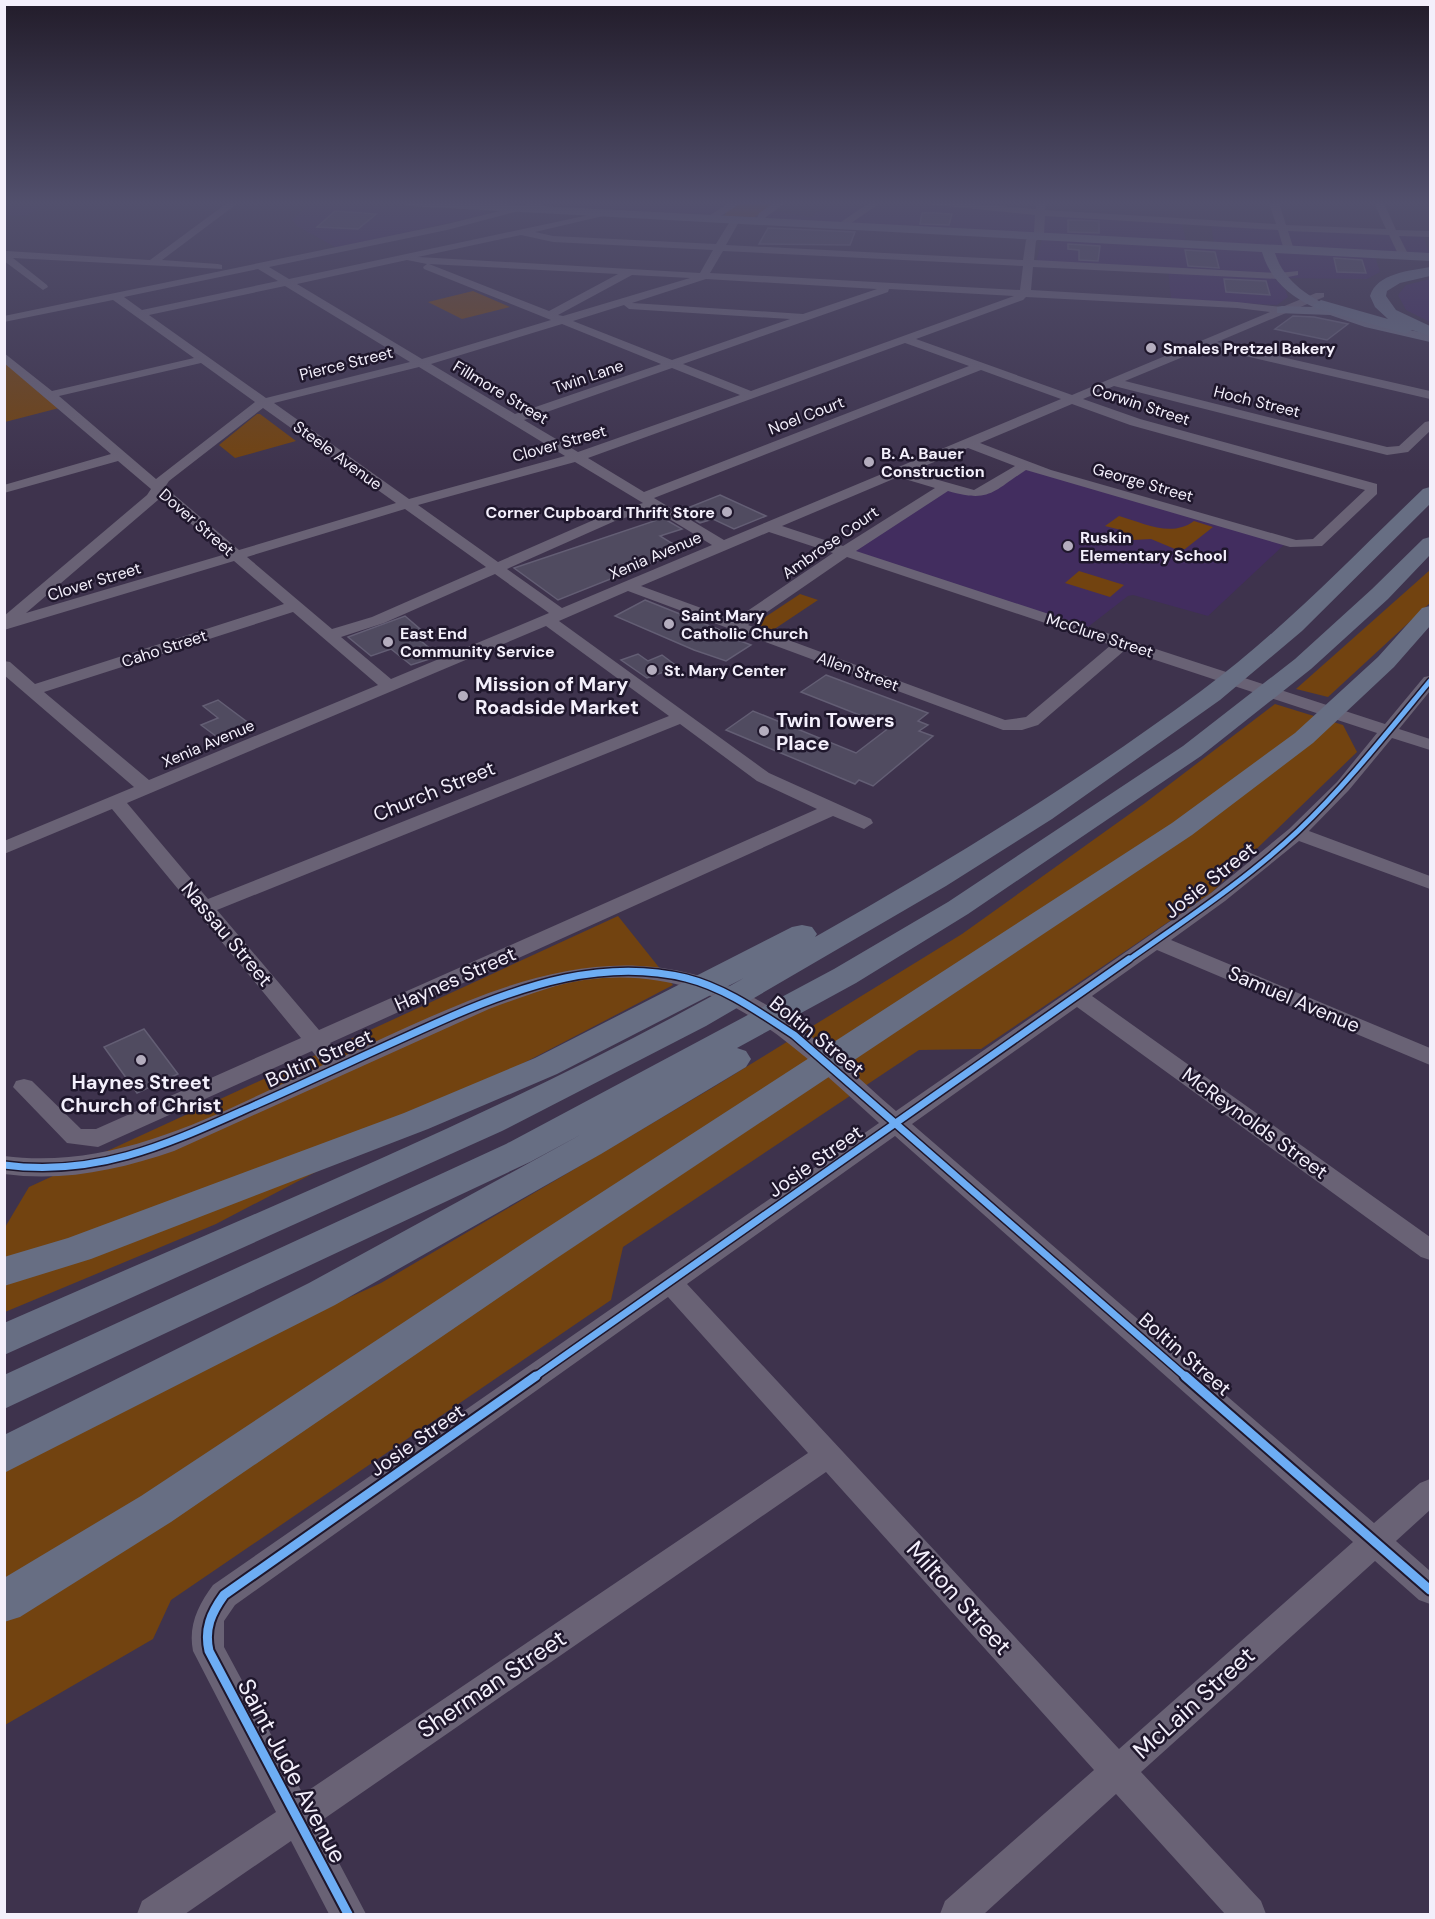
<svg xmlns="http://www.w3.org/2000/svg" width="1435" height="1919" font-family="'DM Sans',sans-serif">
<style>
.built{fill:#422d5f}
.green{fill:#724310}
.building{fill:#504b60;stroke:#635e74;stroke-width:1.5}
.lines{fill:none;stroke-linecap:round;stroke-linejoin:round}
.minor{fill:#696275;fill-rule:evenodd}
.major{fill:#696b80;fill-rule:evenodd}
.highway{fill:#676e83;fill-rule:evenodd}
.cycleway-far2-casing{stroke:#1f172c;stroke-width:8}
.cycleway-far1-casing{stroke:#1f172c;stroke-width:10}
.cycleway-casing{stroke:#1f172c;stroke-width:13}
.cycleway-far2{stroke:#6dadf4;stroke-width:5}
.cycleway-far1{stroke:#6dadf4;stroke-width:7}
.cycleway{stroke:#6dadf4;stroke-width:9}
.poi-dot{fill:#b4adbe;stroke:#1f172c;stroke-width:2}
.labels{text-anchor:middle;stroke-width:5;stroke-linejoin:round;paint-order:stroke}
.far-poi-label{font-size:16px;font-weight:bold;fill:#f3effb;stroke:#1f172c;text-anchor:start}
.far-street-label{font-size:16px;fill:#f3effb;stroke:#1f172c}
.poi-label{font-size:20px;font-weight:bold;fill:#f3effb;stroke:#1f172c;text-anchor:start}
.street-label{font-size:20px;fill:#f3effb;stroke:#1f172c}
.near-street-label{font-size:24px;fill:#f3effb;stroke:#1f172c}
</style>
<rect width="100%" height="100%" fill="#3e334d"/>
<g class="built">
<polygon points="5,203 47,203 26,216 5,215"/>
<polygon points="312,203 482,211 488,214 337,248 299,227 292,220"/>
<polygon points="731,203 710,214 569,207 563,204"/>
<polygon points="834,203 865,209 878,203 980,207 1182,224 1186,241 1214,242 1211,226 1423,235 1430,256 1374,253 1380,272 1367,279 1274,278 1285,289 1288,297 1277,305 1171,299 1168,269 1036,263 1043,235 773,219 767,216 775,211 810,217"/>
<polygon points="1430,279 1430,322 1406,310 1398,295 1406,285"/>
<polygon points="1025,465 1287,542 1208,616 1133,595 1128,596 1084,630 849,550 944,488 969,494"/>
</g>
<g class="green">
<polygon points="737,203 781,203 754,217 723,216 726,214 723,212"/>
<polygon points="473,291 510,307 462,319 428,302"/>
<polygon points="5,363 63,407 5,422"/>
<polygon points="257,414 260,414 296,441 235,458 219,445"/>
<path d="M1119,516C1144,523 1171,538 1194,521L1213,527L1185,549H1175L1151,539L1133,540L1118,535L1121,530L1105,526Z"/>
<polygon points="1430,570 1430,603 1328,697 1296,689"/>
<polygon points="1079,571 1124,585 1110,597 1065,583"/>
<polygon points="800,594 818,600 773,630 755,624"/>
<polygon points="1275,704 1343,725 1357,752 1211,893 981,1049 919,1050 623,1247 611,1300 171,1600 153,1639 5,1725 4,1454 381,1283 712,1088 962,934 1145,803"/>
<polygon points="618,916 673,985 216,1224 5,1312 4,1229 29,1187"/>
</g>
<g class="building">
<polygon points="335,211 376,214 358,229 317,227"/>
<polygon points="922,213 934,213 952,214 949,225 920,224"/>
<polygon points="1068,220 1099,221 1099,233 1068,232"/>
<polygon points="768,228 855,232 850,245 759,244"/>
<polygon points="1068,244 1100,246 1098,261 1079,260 1079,250 1068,249"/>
<polygon points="1185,250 1215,252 1219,268 1188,266"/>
<polygon points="1334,258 1362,260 1366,273 1337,272"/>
<polygon points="1224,279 1266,281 1270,295 1226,292"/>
<polygon points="1293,316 1314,317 1348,324 1327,340 1275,329"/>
<polygon points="720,495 766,516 734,529 713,519 700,523 680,511"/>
<polygon points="663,518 682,529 660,536 683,550 558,600 514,568"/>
<polygon points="645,600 725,632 722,634 751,645 726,661 694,650 615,616"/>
<polygon points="405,616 420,629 410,632 439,656 411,665 391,649 371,656 348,637"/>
<polygon points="638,654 648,661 662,655 678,667 647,678 621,660"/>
<polygon points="826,675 928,713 918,721 928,725 919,731 933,736 873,786 859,780 855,784 726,730 753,711 856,753 890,727 801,692"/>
<polygon points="218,700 254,727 239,733 234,729 217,737 201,725 218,718 203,706"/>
<polygon points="144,1029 178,1074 137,1093 104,1047"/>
</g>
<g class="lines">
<g class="minor">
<polygon points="227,203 238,203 162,260 218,264 222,265 222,269 13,258 47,285 48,287 43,290 4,261 4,251 7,251 150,260"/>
<path d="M532,203H549L447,230L269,267L289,279L589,215L598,210L603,212V216L535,232L553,236L716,244L732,218L735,217L740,220L726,245L1023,260L1026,240L1034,232L1035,215L916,203H961L1036,209V203H1046L1045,210L1276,224L1269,203H1279L1286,225L1386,229L1374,203H1384L1396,230L1430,231V237L1399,236L1409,256L1404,259L1399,256L1389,235L1288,231L1294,250L1289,253L1284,250L1278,230L1045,216L1044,233L1036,241L1034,260L1278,273L1298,271V275L1278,279L1033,267L1031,290L1237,302L1282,307L1316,293H1324V297L1217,342L1430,391V399L1207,347L1125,381L1387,447L1399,446L1425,422L1430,421V431L1408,452L1387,455L1114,386L1083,399L1140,419L1377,484V494L1322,546L1290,547L1026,470C992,492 990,503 948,491L856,551L1385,724L1424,677L1430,676V691L1399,729L1430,739V750L1392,738L1349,790L1309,831L1430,876V889L1299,841L1225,901L1171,940L1430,1048V1065L1157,950L1092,996L1430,1237V1260L1421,1257L1077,1007L912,1124L1374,1523L1420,1483L1430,1479V1510L1396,1541L1430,1571V1604L1419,1600L1375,1561L1141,1772L1261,1901L1266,1914H1225L1116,1794L984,1914H940L945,1901L1094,1770L826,1472L318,1823L366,1914H329L291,1841L185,1914H137L142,1901L276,1812L193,1651C188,1626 198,1605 213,1585L879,1123C790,1043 716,962 584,980C551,985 520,998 489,1009L174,1151C118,1170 64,1182 4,1174V1156C119,1171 222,1111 323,1065L312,1051L98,1147L67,1143L13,1087L16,1081L24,1079L32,1081L81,1129H96L301,1038L112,809L4,854V841L134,787L4,675V661L10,662L35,684L284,604L234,561L4,630V616L147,495L151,489L118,461L4,493V485L111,454L4,363V353L52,391L194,358L113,300L4,322V316L447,224ZM521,235L553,242L713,250L700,273L418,257ZM723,251L1023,266L1020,290L710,273ZM407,260L427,264L423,267L424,269L551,320L422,359L297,284ZM429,264L618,274L549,311ZM258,269L278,281L142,310L124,297ZM632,275L690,278L563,316L558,315ZM706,279L877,289L803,314L632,303ZM285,286L410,362L266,398L149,315ZM889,289L1014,296L751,391L683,364L888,292ZM1026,297L1237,308L1270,312L1072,395L916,339L1023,300ZM624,305L629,309L790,319L672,360L573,321ZM562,324L661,364L515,414L431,364ZM905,343L969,366L644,492L588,458ZM201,363L255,402L156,479L59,396ZM419,367L565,456L409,499L274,403ZM672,368L740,395L578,452L524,420ZM981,370L1061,399L724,540L654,498ZM1072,404L1130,425L1365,490L1313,539L1296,540L1051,470L980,443ZM263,408L396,503L239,550L165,487L169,481ZM968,448L1015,466L974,490L910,472ZM575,462L643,503L605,515L498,562L418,505ZM898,477L935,488L843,546L782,526ZM160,497L226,554L26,613L158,500ZM405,509L486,567L372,617L332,629L247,557ZM653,509L712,545L562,608L507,569L615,521ZM769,532L833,553L734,620L641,586ZM847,557L1111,645L1026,717L1005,720L748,625ZM495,574L549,613L391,679L341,637L384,623ZM628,591L1003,730H1022L1038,725L1125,650L1377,733L1337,782L1289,829L1211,893L896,1111C849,1071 803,1021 746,994C603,924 473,998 342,1057L330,1043L833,816L864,829L873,823L871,819L769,773L559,621ZM293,612L378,685L149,780L44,692ZM546,626L669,716L208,899L127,803ZM680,724L757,781L817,809L319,1030L217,910ZM895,1136L1353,1542L1119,1749L687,1284ZM668,1297L808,1453L303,1794L224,1647V1621L235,1605Z"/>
<polygon points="729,203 741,203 713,221 707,221 707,217"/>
<polygon points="774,203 785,203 766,217 761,224 755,224 759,213"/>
<polygon points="869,203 880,203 844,228 838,228 838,224"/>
</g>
<path class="major" d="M403,203H483L1430,253V261L1275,253C1292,309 1380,324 1430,334V342L1365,327L1330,315L1277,313V307L1282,306L1313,307C1288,295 1270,279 1262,252L409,206Z"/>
<g class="highway">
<path d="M1430,267V276L1400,283L1387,291L1386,296L1396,310L1430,326V336L1412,330L1405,334L1399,332L1315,308L1313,305L1321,300L1388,319L1375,307L1370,296C1377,273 1409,271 1430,267Z"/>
<path d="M1430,487V504L1302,631L1220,700L1052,819L946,886L706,1026L502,1131L4,1355V1323C253,1213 508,1112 744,978L557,1074L428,1129L91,1259L4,1286V1257L68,1238L404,1113L535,1058L792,927L802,925L812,927L817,934L815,937C948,862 1078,782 1201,691C1282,631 1351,558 1423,489Z"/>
<polygon points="1430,537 1430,555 1388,599 1311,669 1201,756 968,914 856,983 737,1048 746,1051 751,1059 746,1067 601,1154 335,1305 4,1473 4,1435 309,1283 582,1134 530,1162 4,1409 4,1375 506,1144 834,969 948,902 1183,746 1295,659 1372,589 1423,539"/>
<polygon points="1430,606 1430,626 1394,667 1313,743 1192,835 554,1260 171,1522 20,1617 4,1622 4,1578 141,1496 528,1240 1172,823 1295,733 1378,657 1422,608"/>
</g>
<defs>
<path id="cycleway-far2" d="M1127,961C1185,920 1246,880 1298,831C1346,785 1387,733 1430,681"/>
<g id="cycleway-far1">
<path d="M4,1165C101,1178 174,1141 260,1103C323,1075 386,1045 450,1017C524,985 605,958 686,978C726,988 760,1013 794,1035L1187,1378"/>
<polyline points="533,1378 1129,959"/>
</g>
<g id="cycleway">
<polyline points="1185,1376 1430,1590"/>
<path d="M348,1914L209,1651C204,1629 211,1613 224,1595L536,1376"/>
</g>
</defs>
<use href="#cycleway-far2" class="cycleway-far2-casing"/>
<use href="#cycleway-far1" class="cycleway-far1-casing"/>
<use href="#cycleway" class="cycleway-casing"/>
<use href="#cycleway-far2" class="cycleway-far2"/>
<use href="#cycleway-far1" class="cycleway-far1"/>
<use href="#cycleway" class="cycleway"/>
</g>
<linearGradient id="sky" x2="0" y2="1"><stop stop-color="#221c2a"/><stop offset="0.43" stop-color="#52506d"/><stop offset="1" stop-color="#52506d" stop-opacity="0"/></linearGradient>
<rect width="1435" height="472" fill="url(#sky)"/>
<g class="poi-dot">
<circle cx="1151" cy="348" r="6"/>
<circle cx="869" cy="462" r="6"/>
<circle cx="727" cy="512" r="6"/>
<circle cx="1068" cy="546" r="6"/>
<circle cx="669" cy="624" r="6"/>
<circle cx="388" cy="642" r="6"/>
<circle cx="652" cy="670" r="6"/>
<circle cx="463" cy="696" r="6"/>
<circle cx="764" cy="731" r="6"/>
<circle cx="141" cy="1060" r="6"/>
</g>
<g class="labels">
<g class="far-poi-label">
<text x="1163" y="354">Smales Pretzel Bakery</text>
<text x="881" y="459">B. A. Bauer<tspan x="881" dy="18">Construction</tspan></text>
<text x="715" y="518" text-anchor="end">Corner Cupboard Thrift Store</text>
<text x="1080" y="543">Ruskin<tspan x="1080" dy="18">Elementary School</tspan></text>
<text x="681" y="621">Saint Mary<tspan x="681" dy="18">Catholic Church</tspan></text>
<text x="400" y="639">East End<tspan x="400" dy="18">Community Service</tspan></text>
<text x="664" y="676">St. Mary Center</text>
</g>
<g class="far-street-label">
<text transform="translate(346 363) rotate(-14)" y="6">Pierce Street</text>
<text transform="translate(588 376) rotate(-19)" y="6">Twin Lane</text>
<text transform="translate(501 392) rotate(31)" y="6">Fillmore Street</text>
<text transform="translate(1257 401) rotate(14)" y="6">Hoch Street</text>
<text transform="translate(1141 404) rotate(18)" y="6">Corwin Street</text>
<text transform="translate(806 415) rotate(-21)" y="6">Noel Court</text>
<text transform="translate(559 443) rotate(-16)" y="6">Clover Street</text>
<text transform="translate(338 455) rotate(36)" y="6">Steele Avenue</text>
<text transform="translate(1143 482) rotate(16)" y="6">George Street</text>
<text transform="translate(197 522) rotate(41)" y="6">Dover Street</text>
<text transform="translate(830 542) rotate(-35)" y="6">Ambrose Court</text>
<text transform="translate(655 555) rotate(-23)" y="6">Xenia Avenue</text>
<text transform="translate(94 581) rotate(-17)" y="6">Clover Street</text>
<text transform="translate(1100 635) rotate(18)" y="6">McClure Street</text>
<text transform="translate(164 648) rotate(-18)" y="6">Caho Street</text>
<text transform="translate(858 671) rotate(20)" y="6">Allen Street</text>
<text transform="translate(208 743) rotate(-23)" y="6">Xenia Avenue</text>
</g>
<g class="poi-label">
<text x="475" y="691">Mission of Mary<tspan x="475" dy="23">Roadside Market</tspan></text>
<text x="776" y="727">Twin Towers<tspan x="776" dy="23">Place</tspan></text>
<text x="141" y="1089" text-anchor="middle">Haynes Street<tspan x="141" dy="23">Church of Christ</tspan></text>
</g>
<g class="street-label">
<text transform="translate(434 791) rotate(-22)" y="7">Church Street</text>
<text transform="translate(1210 880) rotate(-38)" y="7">Josie Street</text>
<text transform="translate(227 934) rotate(50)" y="7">Nassau Street</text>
<text transform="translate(455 979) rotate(-24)" y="7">Haynes Street</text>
<text transform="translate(1294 999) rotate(23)" y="7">Samuel Avenue</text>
<text transform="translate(817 1036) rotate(39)" y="7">Boltin Street</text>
<text transform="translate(319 1058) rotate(-24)" y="7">Boltin Street</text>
<text transform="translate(1255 1123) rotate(36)" y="7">McReynolds Street</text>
<text transform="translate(815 1161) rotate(-35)" y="7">Josie Street</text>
<text transform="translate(1185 1354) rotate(41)" y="7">Boltin Street</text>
<text transform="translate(417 1440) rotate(-35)" y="7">Josie Street</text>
</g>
<g class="near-street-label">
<text transform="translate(959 1598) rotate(48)" y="8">Milton Street</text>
<text transform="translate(492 1684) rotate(-34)" y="8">Sherman Street</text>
<text transform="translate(1194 1703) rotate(-42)" y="8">McLain Street</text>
<text transform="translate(292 1771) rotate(62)" y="8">Saint Jude Avenue</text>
</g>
</g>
<rect width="1435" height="1919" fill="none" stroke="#f3effb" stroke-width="12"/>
</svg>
